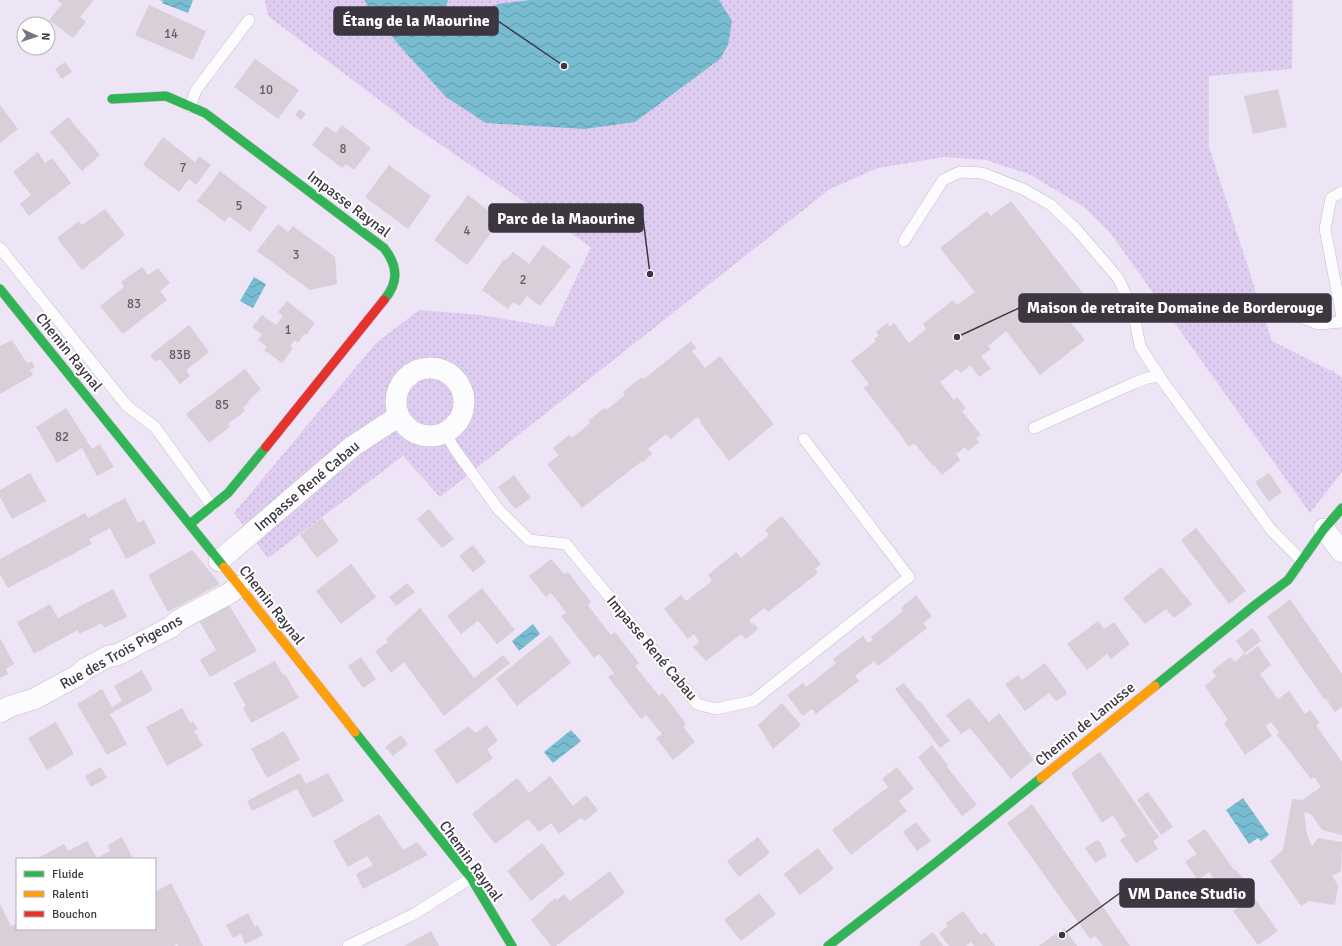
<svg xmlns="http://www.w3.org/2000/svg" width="1342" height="946" font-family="Signika,sans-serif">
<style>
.park{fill:url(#park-dots)}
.water{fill:url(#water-waves)}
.building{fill:#d8cfd9}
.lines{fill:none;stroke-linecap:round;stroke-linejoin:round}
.lane-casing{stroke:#c4beca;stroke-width:12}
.street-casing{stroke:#c4beca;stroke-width:22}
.fast-casing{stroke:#c4beca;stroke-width:10}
.slow-casing{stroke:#c4beca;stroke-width:10}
.jam-casing{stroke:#c4beca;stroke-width:10}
.lane{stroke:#fcfbfe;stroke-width:11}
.street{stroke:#fcfbfe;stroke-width:21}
.fast{stroke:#30b455;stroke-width:9}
.slow{stroke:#ff9f0a;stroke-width:9}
.jam{stroke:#e5322d;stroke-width:9}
.labels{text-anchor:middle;stroke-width:4;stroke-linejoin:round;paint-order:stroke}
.number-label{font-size:13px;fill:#645d68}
.street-label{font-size:15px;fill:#3c3641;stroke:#fff}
.leader{fill:none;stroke:#3c3641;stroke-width:1.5}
.callout-dot{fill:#3c3641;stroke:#fff;stroke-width:1.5}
.callout{fill:#3c3641;stroke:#3c3641;stroke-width:1.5}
.callout-label{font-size:16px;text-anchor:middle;font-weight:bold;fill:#fff}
</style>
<defs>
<pattern id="park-dots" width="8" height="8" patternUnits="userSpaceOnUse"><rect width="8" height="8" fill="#dfcdf1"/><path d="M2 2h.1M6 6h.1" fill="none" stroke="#c0b1d0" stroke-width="1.8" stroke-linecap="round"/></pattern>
<pattern id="water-waves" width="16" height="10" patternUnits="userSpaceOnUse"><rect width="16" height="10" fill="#77bcd0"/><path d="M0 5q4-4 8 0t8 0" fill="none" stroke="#639aaa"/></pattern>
</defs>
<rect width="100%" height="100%" fill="#ede5f5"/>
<polygon class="park" points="265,0 1293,0 1292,69 1209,76 1209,147 1272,341 1331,371 1333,370 1336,374 1342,377 1342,472 1310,513 1111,234 1084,207 1029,174 986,160 944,157 878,168 830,189 440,497 403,456 268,558 234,513 376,343 419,310 480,315 553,327 591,247 416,128 268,16"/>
<g class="water">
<polygon points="159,0 193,0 188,13 162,3 163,1"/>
<polygon points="364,0 448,0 445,10 447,23 455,26 464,23 498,4 530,0 719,0 732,21 728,45 720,59 635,122 584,129 486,123 446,97 398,44 370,9"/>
<polygon points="254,277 266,284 253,308 240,301"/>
<polygon points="533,624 540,634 519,651 512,641"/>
<polygon points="571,730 581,741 553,763 544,752"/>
<polygon points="1243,798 1269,835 1261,841 1258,838 1249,844 1226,810"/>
</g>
<g class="building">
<polygon points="57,0 94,0 80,17 86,22 73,38 49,20 62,4"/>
<polygon points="149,5 206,31 193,60 135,35"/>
<polygon points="255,59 299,90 278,119 234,87"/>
<polygon points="65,62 72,72 62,79 55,69"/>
<polygon points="1278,89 1287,127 1253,134 1244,96"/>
<polygon points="0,105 18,129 0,143"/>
<polygon points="300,109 306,114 301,120 295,115"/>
<polygon points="68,117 100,155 82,171 50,132"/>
<polygon points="342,125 371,148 354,170 346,164 342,168 312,145 326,126 336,133"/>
<polygon points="163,137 195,162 199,156 211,165 196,185 189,179 179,192 143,165"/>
<polygon points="38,152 45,163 52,158 71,183 29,216 20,204 31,195 13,172"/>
<polygon points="389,165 431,196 408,229 365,197"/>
<polygon points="220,171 267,207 250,232 229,216 225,222 197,201"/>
<polygon points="468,195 501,220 467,265 434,240"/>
<polygon points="1011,201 1086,297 1064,314 1085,340 1040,375 1006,331 988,346 991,349 981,356 991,369 979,377 970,365 961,373 957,369 940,382 954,400 957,397 966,408 962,411 981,435 976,438 979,442 968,451 965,447 956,454 960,460 942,475 934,465 933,466 914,443 909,447 902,437 864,388 869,384 851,361 876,341 874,339 879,335 876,332 887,323 890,327 894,323 909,343 926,329 923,324 953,300 957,305 975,292 940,248 987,211 991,216"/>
<polygon points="105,209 125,235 82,270 57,238 79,221 82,225"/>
<polygon points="278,224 288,232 293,226 335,257 337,284 310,290 257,251"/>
<polygon points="543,245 571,266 540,306 527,296 520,306 513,302 508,309 482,290 504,259 506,260 513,252 529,264"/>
<polygon points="142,267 148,275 158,268 170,283 160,291 167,300 123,334 100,306 124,287 121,282"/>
<polygon points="287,301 315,323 306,335 304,334 298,343 295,340 290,346 293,348 282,363 264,350 267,347 258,340 262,334 252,327 262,315 276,325 283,316 278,312"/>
<polygon points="189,325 209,352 186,370 190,376 180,384 160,359 155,362 150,355"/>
<polygon points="12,340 27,363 32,361 35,367 30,370 33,375 0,394 0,346"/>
<polygon points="691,341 696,348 692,351 705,368 720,356 774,424 729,461 700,422 701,421 697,417 671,439 666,434 648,449 652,454 643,462 642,461 582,508 547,464 559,455 553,448 569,435 572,438 590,423 588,421 604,408 606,410 625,395 623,392 642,377 644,379"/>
<polygon points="245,369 261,389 248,401 249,402 243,407 245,411 228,424 230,427 209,443 186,414"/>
<polygon points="66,408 92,449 100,444 114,467 97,476 82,448 57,463 36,427"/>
<polygon points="30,473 46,501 12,519 0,497 0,490"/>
<polygon points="1269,473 1282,492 1269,502 1255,482"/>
<polygon points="514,475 531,498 515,509 498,487"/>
<polygon points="125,498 138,523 144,520 156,543 126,559 110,528 89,539 92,544 8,588 0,574 0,559 85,513 88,518"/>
<polygon points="429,509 454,539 442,548 417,519"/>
<polygon points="782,516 821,564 815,569 818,573 768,612 764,608 749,620 752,625 754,623 758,629 746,639 741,634 706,661 693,647 699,642 694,634 688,639 664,609 681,595 686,601 712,581 708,575 736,552 741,558 769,535 765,530"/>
<polygon points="322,518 339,541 317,558 300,535"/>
<polygon points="1196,528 1246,591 1229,604 1181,540"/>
<polygon points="473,545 486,562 473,572 459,556"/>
<polygon points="192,550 220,584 168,612 148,575"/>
<polygon points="551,559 564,574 568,572 591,602 588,605 599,620 611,635 615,632 639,663 635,666 659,696 663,693 686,724 683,727 695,742 673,760 656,738 662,734 646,715 641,719 608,677 614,673 599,654 594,658 561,616 566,613 559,603 551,593 546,597 529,576"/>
<polygon points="351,564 376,597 341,624 316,591"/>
<polygon points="1161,567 1192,604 1174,618 1166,609 1145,624 1123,598"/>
<polygon points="407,583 415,592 396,606 389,597"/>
<polygon points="482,588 515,630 497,644 478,621 461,634 447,616"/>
<polygon points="113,589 127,617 104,628 102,623 79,634 78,630 34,654 17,622 50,604 58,618"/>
<polygon points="916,595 932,616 923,623 927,628 878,666 874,661 864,669 855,676 859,681 816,714 812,709 803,716 787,695 803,683 806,687 836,663 833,659 863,636 868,643 873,640 871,637 903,611 901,608"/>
<polygon points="1290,599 1342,674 1342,707 1335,712 1326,699 1324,699 1267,617"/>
<polygon points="229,605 257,651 210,677 200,660 216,650 199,621"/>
<polygon points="420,608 474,678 503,655 510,663 444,716 404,662 391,673 375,651 388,642 386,639"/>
<polygon points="1098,621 1104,629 1114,622 1130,644 1111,659 1107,654 1087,670 1067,644"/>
<polygon points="1252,628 1257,634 1261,641 1245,653 1236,641"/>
<polygon points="550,635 571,663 517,706 496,679"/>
<polygon points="0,638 14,664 6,669 8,674 0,678"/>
<polygon points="1258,646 1271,665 1260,674 1278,699 1289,691 1305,714 1310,710 1320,723 1316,725 1342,762 1342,835 1322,830 1311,814 1304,812 1307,835 1312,846 1318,838 1342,842 1341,871 1332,876 1338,885 1335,905 1309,901 1301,906 1270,861 1283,850 1292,799 1302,800 1321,787 1314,777 1311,779 1277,735 1279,732 1271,722 1266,726 1272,736 1245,755 1224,723 1228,720 1205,686 1216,676 1212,671 1230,657 1235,662 1245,653 1246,655"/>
<polygon points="361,657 376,679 363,688 348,666"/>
<polygon points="275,661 283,675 285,674 299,698 251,723 243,708 246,706 233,683"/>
<polygon points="1045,663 1066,691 1066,695 1056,701 1049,693 1025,711 1005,684 1018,675 1022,680"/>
<polygon points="142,670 153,690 110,714 127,744 107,755 77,704 102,689 112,707 122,701 114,686"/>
<polygon points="904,683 918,701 919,700 950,741 940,748 895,689"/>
<polygon points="969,698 989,722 999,713 1034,760 1011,779 970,728 961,734 946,715"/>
<polygon points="782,703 801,725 773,749 758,725"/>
<polygon points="182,708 190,723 193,721 198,729 194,731 203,746 167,766 146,727"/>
<polygon points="56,722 74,754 47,770 28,738"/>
<polygon points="487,725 498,741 487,749 493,758 457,784 434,750 469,726 475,733"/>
<polygon points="284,731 300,760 267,778 251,749"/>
<polygon points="401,735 408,744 393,756 385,747"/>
<polygon points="932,745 948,765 947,767 977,805 962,816 918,757"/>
<polygon points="1100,752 1159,837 1153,841 1158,849 1136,863 1120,840 1126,836 1113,815 1102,823 1071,773"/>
<polygon points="101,767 107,778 91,787 85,776"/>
<polygon points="897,767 914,789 899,801 907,811 851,855 832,830 888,787 882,779"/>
<polygon points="300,773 306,784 328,773 344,801 313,818 297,789 252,811 247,801"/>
<polygon points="550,776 573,806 586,795 598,810 585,821 581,818 559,834 551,823 539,832 528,819 495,844 472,814 517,778 529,793"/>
<polygon points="1148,792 1173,827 1161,835 1137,800"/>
<polygon points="1032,804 1086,882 1130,946 1103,946 1095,936 1090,939 1007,823"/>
<polygon points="379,814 403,850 417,842 428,855 363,889 356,874 373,865 367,856 348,867 333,841"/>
<polygon points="916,822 931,841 917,851 903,832"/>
<polygon points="1205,829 1234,870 1236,870 1245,881 1228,894 1218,880 1214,880 1209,872 1198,880 1185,862 1197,854 1187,841"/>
<polygon points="122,837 133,859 38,859 38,858 64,844 68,851 87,841 97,858 110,851 108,845"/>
<polygon points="758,837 770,853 739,877 727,861"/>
<polygon points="1097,840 1101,843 1107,856 1095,863 1085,848"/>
<polygon points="542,843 565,874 531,901 507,871"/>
<polygon points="818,848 834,869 800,895 784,874"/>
<polygon points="610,871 625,893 556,946 551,946 531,920 555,898 557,900 564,894 570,901"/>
<polygon points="171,883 203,946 178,946 177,944 173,946 0,946 0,904 11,926 17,923 17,929 155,929 155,892"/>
<polygon points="759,893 776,914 741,941 724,920"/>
<polygon points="1253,896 1278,931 1258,945 1233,911"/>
<polygon points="963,911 981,935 985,932 995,946 974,946 971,942 966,946 949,946 939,933 948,926 946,923"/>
<polygon points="248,913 255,927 258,925 263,935 245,944 241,934 233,938 226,925"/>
<polygon points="1064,928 1077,946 1039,946"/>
<polygon points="431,931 439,946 404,946"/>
<polygon points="933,932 943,946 919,946 921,945 919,942"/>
</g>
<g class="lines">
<defs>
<g id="lane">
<polyline points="190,107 196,90 249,20"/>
<polyline points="1342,192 1331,198 1325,229 1342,317"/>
<polyline points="904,241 943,180 960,172 982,173 1023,189 1051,205 1076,229 1118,278 1133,310 1140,346 1159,376 1148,378 1132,384 1034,428"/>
<polyline points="0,248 127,406 155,427 212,506"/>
<polyline points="1259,301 1318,324 1342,322"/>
<polyline points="1159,376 1272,531 1302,561"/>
<polyline points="445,433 456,451 498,509 529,540 566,544 697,704 716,709 753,701 909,577 804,439"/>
<polyline points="348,946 414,914 471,878"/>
</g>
<g id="street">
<circle cx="430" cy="402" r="34"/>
<polyline points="1324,529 1342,552"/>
<polyline points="219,561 353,446 399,416"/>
<polyline points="0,712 11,706 34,699 77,676 85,669 109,656 117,655 171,627 179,620 230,593 239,586"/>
</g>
<g id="fast">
<path d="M112,99L166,96L205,113L384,248C398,266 399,282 384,300"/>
<polyline points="0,289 224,567"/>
<polyline points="190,524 228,493 266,447"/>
<polyline points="1155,686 1255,605 1288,580 1324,529 1342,508"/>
<polyline points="355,732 471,878 512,946"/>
<polyline points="828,946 934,864 1041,778"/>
</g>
<g id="slow">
<polyline points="224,567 355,732"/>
<polyline points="1041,778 1155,686"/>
</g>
<polyline id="jam" points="266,447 384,300"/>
</defs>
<use href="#lane" class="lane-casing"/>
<use href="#street" class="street-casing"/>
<use href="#fast" class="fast-casing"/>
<use href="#slow" class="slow-casing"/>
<use href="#jam" class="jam-casing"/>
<use href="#lane" class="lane"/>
<use href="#street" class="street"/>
<use href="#fast" class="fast"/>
<use href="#slow" class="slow"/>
<use href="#jam" class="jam"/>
</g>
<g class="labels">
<g class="number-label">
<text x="171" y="38">14</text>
<text x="266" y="94">10</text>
<text x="343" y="153">8</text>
<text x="183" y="172">7</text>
<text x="239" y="210">5</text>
<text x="467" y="235">4</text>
<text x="296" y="259">3</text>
<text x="523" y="284">2</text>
<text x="134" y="308">83</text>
<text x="288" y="334">1</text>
<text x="180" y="359">83B</text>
<text x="222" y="409">85</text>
<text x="62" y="441">82</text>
</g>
<g class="street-label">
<text transform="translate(349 204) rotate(37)" y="5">Impasse Raynal</text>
<text transform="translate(69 352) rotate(51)" y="5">Chemin Raynal</text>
<text transform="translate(307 486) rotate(-40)" y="5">Impasse René Cabau</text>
<text transform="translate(272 605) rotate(52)" y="5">Chemin Raynal</text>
<text transform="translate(652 648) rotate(50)" y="5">Impasse René Cabau</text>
<text transform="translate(121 652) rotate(-29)" y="5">Rue des Trois Pigeons</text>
<text transform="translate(1085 724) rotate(-39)" y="5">Chemin de Lanusse</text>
<text transform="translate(471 861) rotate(54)" y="5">Chemin Raynal</text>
</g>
</g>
<path class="leader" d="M564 66L498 21M650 274L643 218M957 337L1019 308M1062 935L1120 893"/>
<g class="callout-dot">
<circle cx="564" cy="66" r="4"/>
<circle cx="650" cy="274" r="4"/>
<circle cx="957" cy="337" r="4"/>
<circle cx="1062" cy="935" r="4"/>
</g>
<g class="callout">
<rect x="334" y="7" width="164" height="28" rx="4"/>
<rect x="489" y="204" width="154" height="28" rx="4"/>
<rect x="1019" y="294" width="312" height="28" rx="4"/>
<rect x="1120" y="879" width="134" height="28" rx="4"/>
</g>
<g class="callout-label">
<text x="416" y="26">Étang de la Maourine</text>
<text x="566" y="224">Parc de la Maourine</text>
<text x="1175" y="313">Maison de retraite Domaine de Borderouge</text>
<text x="1187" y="899">VM Dance Studio</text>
</g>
<rect x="16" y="858" width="140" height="72" fill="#ffffff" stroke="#b1afb3"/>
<rect x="24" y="871" width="20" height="6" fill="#30b455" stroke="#b1afb3"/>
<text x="52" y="878" font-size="12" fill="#3c3641">Fluide</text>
<rect x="24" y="891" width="20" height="6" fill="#ff9f0a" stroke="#b1afb3"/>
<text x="52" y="898" font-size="12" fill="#3c3641">Ralenti</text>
<rect x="24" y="911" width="20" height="6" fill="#e5322d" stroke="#b1afb3"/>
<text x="52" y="918" font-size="12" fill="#3c3641">Bouchon</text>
<g transform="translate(36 36) rotate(93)"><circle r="19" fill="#ffffff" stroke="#b1afb3"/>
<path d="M0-3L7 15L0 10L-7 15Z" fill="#7a7380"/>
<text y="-6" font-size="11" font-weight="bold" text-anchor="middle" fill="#3c3641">N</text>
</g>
</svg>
